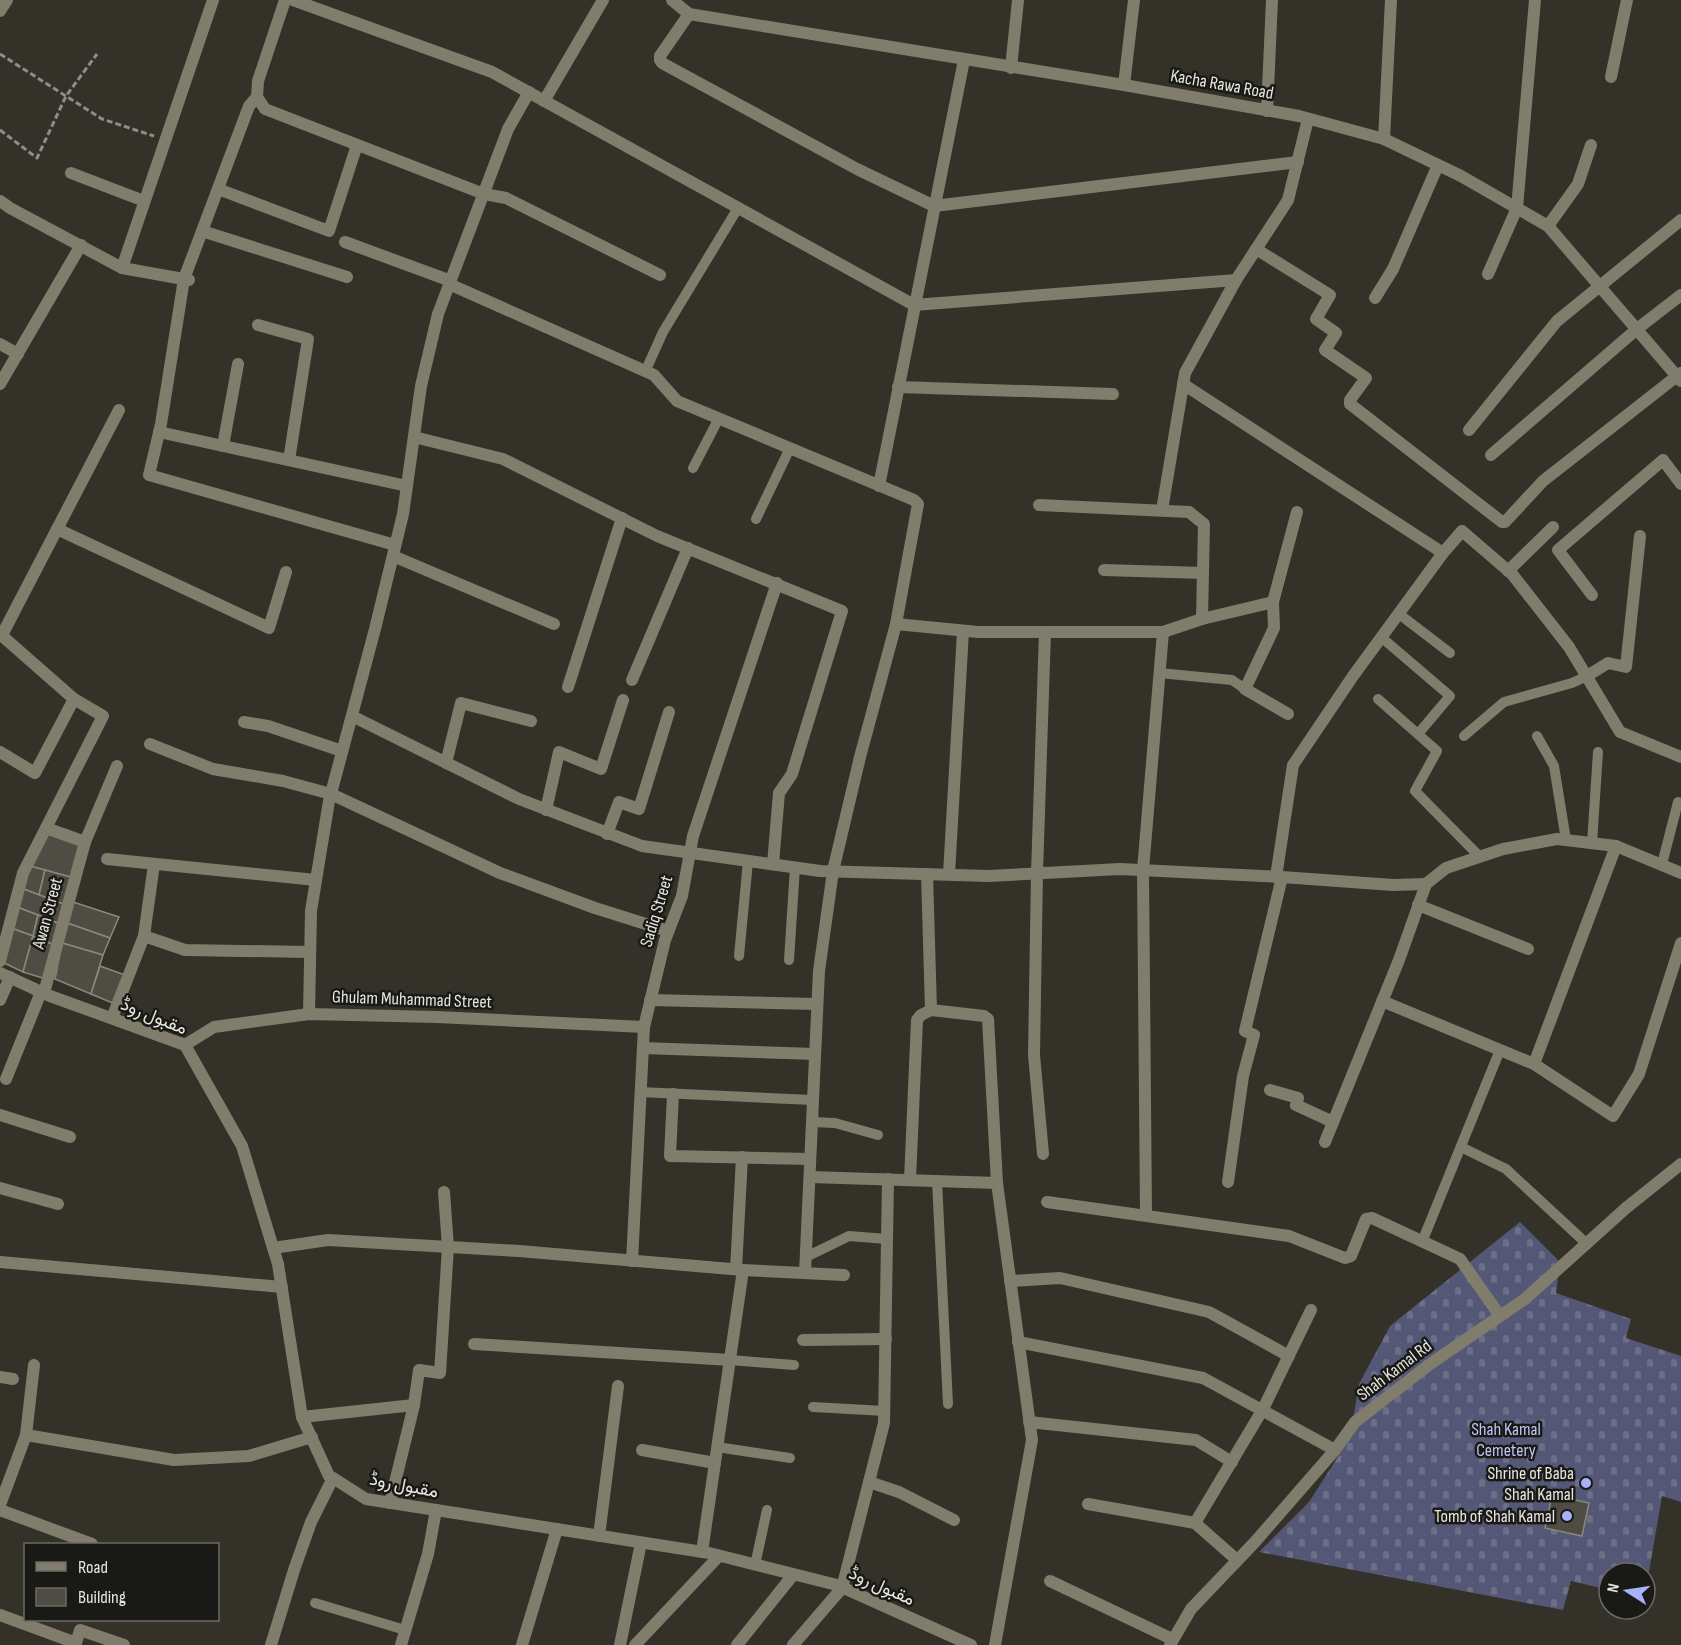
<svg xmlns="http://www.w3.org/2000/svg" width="1681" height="1645" font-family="'Sofia Sans Condensed',Vazirmatn,sans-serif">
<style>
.cemetery{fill:url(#cemetery-stones)}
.building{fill:#4f4d43;stroke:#8a887d;stroke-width:1.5}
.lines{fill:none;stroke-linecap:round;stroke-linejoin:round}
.path{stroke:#8f8e86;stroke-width:3;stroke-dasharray:6 3;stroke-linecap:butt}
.service{stroke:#807d6c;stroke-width:10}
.minor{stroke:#807d6c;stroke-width:12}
.tertiary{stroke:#807d6c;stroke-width:12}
.poi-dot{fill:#a9b0fc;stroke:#191915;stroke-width:2}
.labels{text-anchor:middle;stroke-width:5;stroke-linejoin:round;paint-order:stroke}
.street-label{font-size:18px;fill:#e7e6e0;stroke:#191915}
.park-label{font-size:18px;fill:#bfc5f6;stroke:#191915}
.poi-label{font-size:18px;fill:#e7e6e0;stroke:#191915;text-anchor:end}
</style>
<defs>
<pattern id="cemetery-stones" width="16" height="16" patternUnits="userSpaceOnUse" patternTransform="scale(1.5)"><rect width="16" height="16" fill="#545776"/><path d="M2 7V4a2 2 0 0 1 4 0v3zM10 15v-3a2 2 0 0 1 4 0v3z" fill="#6d6f89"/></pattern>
</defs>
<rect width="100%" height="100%" fill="#333128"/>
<polygon class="cemetery" points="1520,1222 1560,1262 1556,1293 1631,1319 1626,1338 1681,1356 1681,1502 1662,1496 1645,1595 1645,1573 1609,1573 1609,1590 1571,1581 1563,1610 1259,1552 1309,1502 1341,1452 1350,1437 1359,1384 1390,1326"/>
<g class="building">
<polygon points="48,830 84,843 74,878 30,866"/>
<polygon points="30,866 45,870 39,895 21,888"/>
<polygon points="45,870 74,878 66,905 39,895"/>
<polygon points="21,888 66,905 60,924 17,907"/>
<polygon points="73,902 119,917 110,938 67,923"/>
<polygon points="17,907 38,915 33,936 11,928"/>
<polygon points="38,915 60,924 54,945 33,936"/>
<polygon points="67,923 110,938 103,955 62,943"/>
<polygon points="11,928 33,936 23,972 2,962"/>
<polygon points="33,936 54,945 46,979 23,972"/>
<polygon points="62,943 103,955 91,994 55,979"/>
<polygon points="100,966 125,975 115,1004 91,994"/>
<polygon points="1552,1495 1589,1503 1582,1536 1545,1528"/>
</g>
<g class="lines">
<g class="path">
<polyline points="0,54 102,119 154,136"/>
<polyline points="0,130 37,158 66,96 97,54"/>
</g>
<g class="service">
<polyline points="645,372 663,332 738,208"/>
<polyline points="693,468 719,418"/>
<polyline points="756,519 790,448"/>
<polyline points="1399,614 1450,653"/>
<polyline points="1381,637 1450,696 1418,734"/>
<polyline points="1159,673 1232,680 1245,689"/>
<polyline points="1378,699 1437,751 1415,791 1480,857"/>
<polyline points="1464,736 1504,702 1572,683 1587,676"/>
<polyline points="1537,736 1554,766 1566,840"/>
<polyline points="1592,843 1598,752"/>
<polyline points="1662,864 1678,802"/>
<polyline points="739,956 748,861"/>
<polyline points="789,960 795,867"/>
<polyline points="640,1092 813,1100"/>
<polyline points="812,1122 835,1123 878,1135"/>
<polyline points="1461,1147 1506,1169 1587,1244"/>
<polyline points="937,1181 948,1404"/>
<polyline points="1422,1242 1500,1050"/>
<polyline points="806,1257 849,1236 887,1239"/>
<polyline points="730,1360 794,1365"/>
<polyline points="813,1407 885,1411"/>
<polyline points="717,1447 790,1458"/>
<polyline points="755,1565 767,1510"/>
<polyline points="315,1603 405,1630"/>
</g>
<g class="minor">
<polyline points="285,0 258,81 257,97 265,109 484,194 506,198 660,275"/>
<polyline points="293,0 492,72 914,305 1236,280"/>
<polyline points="0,11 7,0"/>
<polyline points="689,14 660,56 660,60 662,63 857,169 934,206 1298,162"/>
<polyline points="1011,68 1018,0"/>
<polyline points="1611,77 1627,0"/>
<polyline points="1124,85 1134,0"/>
<polyline points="257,97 249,106 184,279 161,424 149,475 395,545"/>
<polyline points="544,101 603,0"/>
<polyline points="1267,111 1272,0"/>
<polyline points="1384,139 1391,0"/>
<polyline points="71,173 144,201"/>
<polyline points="218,189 329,231 357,145"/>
<polyline points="0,201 10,208 122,268 189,280"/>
<polyline points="1548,226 1578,184 1591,145"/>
<polyline points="202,231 347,277"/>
<polyline points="345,242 451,281"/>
<polyline points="1256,249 1330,295 1316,319 1336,333 1325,350 1366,378 1350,400 1350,404 1502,522 1505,522 1543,481 1681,373"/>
<polyline points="122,268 213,0"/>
<polyline points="1488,274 1517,208 1535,0"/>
<polyline points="449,284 654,375 677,401 914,500 918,504 896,624 860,757 833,871 819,971 805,1273"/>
<polyline points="1375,298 1393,269 1438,165"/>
<polyline points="258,325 308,339 289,460"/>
<polyline points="0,344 18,354"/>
<polyline points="0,384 81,245"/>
<polyline points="1183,384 1443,553"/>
<polyline points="898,387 1113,394"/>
<polyline points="1469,430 1557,321 1681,220"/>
<polyline points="159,432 407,486"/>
<polyline points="414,437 503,459 657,536 842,611 792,774 779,793 773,864"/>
<polyline points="223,446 238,364"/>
<polyline points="1491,455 1637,329 1681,295"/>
<polyline points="879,486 964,60"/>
<polyline points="1039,505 1189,512 1204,524 1202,619"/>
<polyline points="1162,510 1185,373 1236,280 1288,200 1308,119"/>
<polyline points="57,529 269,628 286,572"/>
<polyline points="393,556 554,624"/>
<polyline points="1104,570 1203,573"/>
<polyline points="1508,571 1553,527"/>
<polyline points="1592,595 1558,550 1663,460 1681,484"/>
<polyline points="1273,602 1274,628 1245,689 1288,714"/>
<polyline points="896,624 978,632 1163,632 1202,619 1273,602 1297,512"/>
<polyline points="0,634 74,699 103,716 23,873 0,961"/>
<polyline points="2,635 119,410"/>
<polyline points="1587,676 1608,663 1626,667 1640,536"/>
<polyline points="632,680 688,548"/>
<polyline points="568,687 622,518"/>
<polyline points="352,716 519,799 642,846 820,871 989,876 1120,869 1282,877 1393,885 1426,884"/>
<polyline points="244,722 268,726 342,751"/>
<polyline points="150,744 213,769 283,781 331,794 500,873 595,908 668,931"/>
<polyline points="0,752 35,773 74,699"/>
<polyline points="446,763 461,703 531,721"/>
<polyline points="546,810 559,752 601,769 623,700"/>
<polyline points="46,828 85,842"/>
<polyline points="607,834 619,802 639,809 669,712"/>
<polyline points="107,859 316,880"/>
<polyline points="927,874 931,1010 984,1016 988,1019 997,1183"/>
<polyline points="949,874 963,631"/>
<polyline points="1276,877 1293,765 1353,676 1443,553 1462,531 1512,574 1569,647 1620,732 1681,757"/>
<polyline points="1418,905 1528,949"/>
<polyline points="144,936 154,864"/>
<polyline points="44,993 85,842 117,766"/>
<polyline points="0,1000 10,977"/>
<polyline points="650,1000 817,1004"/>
<polyline points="1382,1001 1534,1064 1613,1116 1639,1074 1681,943"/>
<polyline points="309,1014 311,911 329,801 375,629 403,514 421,386 438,314 508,129 529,92"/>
<polyline points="112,1018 144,936 185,950 310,952"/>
<polyline points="185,1045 214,1027 309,1014 437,1017 644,1027"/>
<polyline points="643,1048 815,1054"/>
<polyline points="1534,1064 1616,846"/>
<polyline points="6,1079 41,992"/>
<polyline points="1270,1090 1298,1098 1296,1105 1333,1122"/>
<polyline points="673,1094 670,1156 810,1159"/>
<polyline points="0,1115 70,1137"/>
<polyline points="1325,1142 1399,960 1426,884 1446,868 1503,849 1557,839 1616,846 1681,873"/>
<polyline points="1043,1154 1034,1055 1037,873 1045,632"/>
<polyline points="810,1177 997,1183 1032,1440 995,1645"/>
<polyline points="910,1180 917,1020 921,1015 931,1010"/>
<polyline points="1228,1182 1243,1076 1254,1035 1245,1031 1282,877"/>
<polyline points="0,1188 58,1204"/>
<polyline points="1047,1202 1289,1236 1345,1258 1351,1256 1366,1219 1372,1218 1460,1259 1500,1316"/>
<polyline points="1146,1215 1143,870 1163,632"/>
<polyline points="273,1248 328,1240 519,1251 743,1270 844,1275"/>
<polyline points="632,1261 644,1027 665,940 682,896 693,836 777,583"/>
<polyline points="0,1262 282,1287"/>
<polyline points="736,1269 742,1157"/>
<polyline points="1010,1281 1060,1278 1209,1312 1289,1356"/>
<polyline points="803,1340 886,1339"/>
<polyline points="1018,1342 1203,1378 1335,1450"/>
<polyline points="474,1344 730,1360"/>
<polyline points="0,1377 13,1379"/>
<polyline points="414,1405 419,1370 440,1373 448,1247 444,1192"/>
<polyline points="302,1417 414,1405 390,1503"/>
<polyline points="1029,1422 1196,1440 1232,1462"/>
<polyline points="26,1435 174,1460 249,1456 312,1437"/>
<polyline points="642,1450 715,1463"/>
<polyline points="869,1482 899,1492 954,1520"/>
<polyline points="1088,1504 1195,1523 1237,1560"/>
<polyline points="0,1505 26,1435 34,1365"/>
<polyline points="0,1510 92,1544"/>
<polyline points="1195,1523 1263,1409 1311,1310"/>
<polyline points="599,1536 618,1386"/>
<polyline points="702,1552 743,1270"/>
<polyline points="1050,1581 1172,1639"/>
<polyline points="0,1615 76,1643 80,1630 124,1645"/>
<polyline points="271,1645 294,1570 311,1522 333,1478"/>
<polyline points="401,1645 428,1554 436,1510"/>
<polyline points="522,1645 557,1529"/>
<polyline points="620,1645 641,1543"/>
<polyline points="635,1645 719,1556"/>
<polyline points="737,1645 793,1575"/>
<polyline points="793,1645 842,1588 884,1423 888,1179"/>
</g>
<g class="tertiary">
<polyline points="672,0 689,14 1124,85 1299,116 1384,139 1461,176 1548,226 1681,381"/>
<polyline points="0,973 50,996 185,1045 242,1146 278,1264 302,1417 329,1476 333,1478 366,1499 709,1553 837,1585 971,1645"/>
<polyline points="1170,1645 1191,1609 1254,1543 1335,1450 1355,1422 1430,1364 1525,1299 1626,1208 1681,1164"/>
</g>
</g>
<g class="poi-dot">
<circle cx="1586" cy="1483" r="6"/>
<circle cx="1567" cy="1516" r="6"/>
</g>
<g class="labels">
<g class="street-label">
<text transform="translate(1222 84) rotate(10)" y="6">Kacha Rawa Road</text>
<text transform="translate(656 911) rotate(-73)" y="6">Sadiq Street</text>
<text transform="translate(47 913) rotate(-75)" y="6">Awan Street</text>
<text transform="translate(412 999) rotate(2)" y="6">Ghulam Muhammad Street</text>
<text transform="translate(154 1016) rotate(22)" y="6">مقبول روڈ</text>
<text transform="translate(1394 1370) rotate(-37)" y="6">Shah Kamal Rd</text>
<text transform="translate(404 1485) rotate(11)" y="6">مقبول روڈ</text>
<text transform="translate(882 1586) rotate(24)" y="6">مقبول روڈ</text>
</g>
<g class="park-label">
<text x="1506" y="1435">Shah Kamal<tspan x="1506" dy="21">Cemetery</tspan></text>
</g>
<g class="poi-label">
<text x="1574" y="1479">Shrine of Baba<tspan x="1574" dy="21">Shah Kamal</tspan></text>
<text x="1555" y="1522">Tomb of Shah Kamal</text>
</g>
</g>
<rect x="24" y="1543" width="195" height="78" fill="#191915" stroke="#6b6b66" stroke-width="1.5"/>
<rect x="36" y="1562" width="30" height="9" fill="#807d6c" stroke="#6b6b66" stroke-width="1.5"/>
<text x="78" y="1573" font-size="18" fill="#e7e6e0">Road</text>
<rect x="36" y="1588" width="30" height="18" fill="#4f4d43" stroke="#6b6b66" stroke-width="1.5"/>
<text x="78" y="1603" font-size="18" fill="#e7e6e0">Building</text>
<g transform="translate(1627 1591) rotate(282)"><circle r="28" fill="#191915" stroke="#6b6b66" stroke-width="1.5"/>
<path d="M0-4.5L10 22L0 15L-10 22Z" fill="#a9b0fc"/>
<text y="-9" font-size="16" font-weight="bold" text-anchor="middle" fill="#e7e6e0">N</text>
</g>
</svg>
